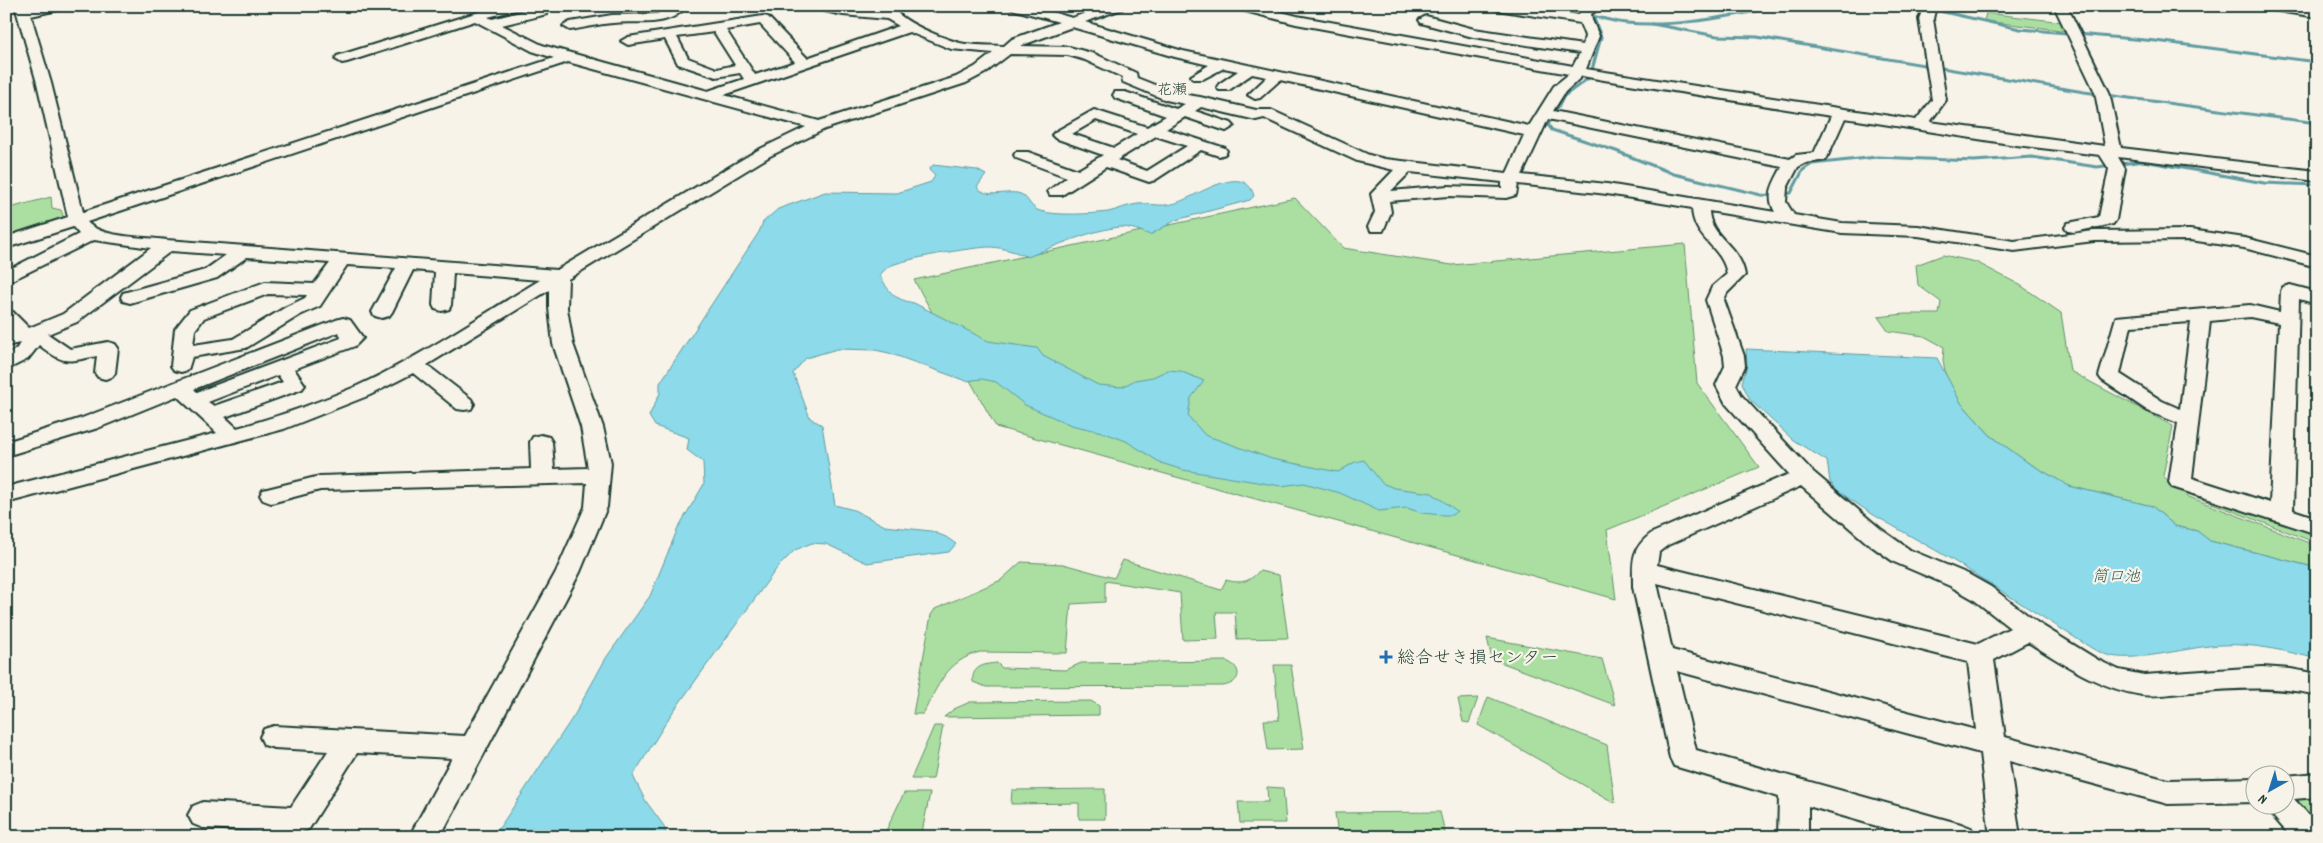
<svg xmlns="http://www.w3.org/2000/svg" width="2323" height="843" font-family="Dekko,'Klee One',sans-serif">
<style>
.green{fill:#aadfa1;stroke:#648e6a}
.water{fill:#8cdaea;stroke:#609ba1}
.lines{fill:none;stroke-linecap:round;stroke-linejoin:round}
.stream{stroke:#609ba1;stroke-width:3}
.minor-casing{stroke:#1f3d34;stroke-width:4}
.minor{fill:#f7f3e8;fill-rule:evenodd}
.poi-dot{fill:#1f6fb2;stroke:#f7f3e8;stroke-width:2}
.labels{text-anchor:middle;stroke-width:4.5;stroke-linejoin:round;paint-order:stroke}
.far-quarter-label{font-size:15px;fill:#1f3d34;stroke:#f7f3e8}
.water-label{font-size:16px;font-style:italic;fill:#355c58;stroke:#f7f3e8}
.near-poi-label{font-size:18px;fill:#1f3d34;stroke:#f7f3e8;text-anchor:start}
</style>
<rect width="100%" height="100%" fill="#f7f3e8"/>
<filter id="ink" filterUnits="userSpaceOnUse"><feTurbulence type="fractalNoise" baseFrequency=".02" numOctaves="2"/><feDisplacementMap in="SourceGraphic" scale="10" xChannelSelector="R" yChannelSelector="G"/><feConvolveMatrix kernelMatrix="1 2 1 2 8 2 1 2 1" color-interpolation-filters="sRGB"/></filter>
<g filter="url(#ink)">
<g class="green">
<polygon points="1986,13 2063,22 2068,31 1984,21"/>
<polygon points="51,197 52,208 61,210 64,218 10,237 6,209"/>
<polygon points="1295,198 1343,248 1452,265 1685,244 1697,383 1759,467 1607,530 1616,599 996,427 914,280"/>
<polygon points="1943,255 1976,262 2020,285 2061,313 2070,371 2173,426 2163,476 2181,491 2180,485 2317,530 2317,543 2185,493 2189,497 2317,546 2317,568 2210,541 2197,531 2175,526 2152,506 2069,486 2027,462 1990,435 1961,403 1946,377 1943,360 1944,347 1924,336 1888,331 1878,317 1904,314 1939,314 1941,302 1918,285 1916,265"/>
<path d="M1123,560L1221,590L1226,580C1240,584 1250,582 1259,571L1279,575L1288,638L1237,639L1235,612H1216L1218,639L1183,640L1180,593L1105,581V602L1071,604L1067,653L980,652C946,661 938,686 923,714H913L931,615L935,609L1001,580L1021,562L1063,564L1114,578Z"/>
<polygon points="1487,638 1602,659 1615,705 1492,659"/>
<path d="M1226,661C1243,667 1242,683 1223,686L986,687L973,682C971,666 985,664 997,663L1002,668L1066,670L1081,663Z"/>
<polygon points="1274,665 1291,665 1304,749 1268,750 1264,720 1279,720"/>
<polygon points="1488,697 1607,745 1615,803 1478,725"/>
<polygon points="1478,698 1469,723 1463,722 1458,699"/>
<polygon points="1091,701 1099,706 1099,715 944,717 954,709 970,702"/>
<polygon points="934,726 943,726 933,779 911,779"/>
<polygon points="1267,787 1283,788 1286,823 1240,823 1238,802 1268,802"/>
<polygon points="1105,789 1105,819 1079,819 1079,803 1011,804 1012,790"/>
<polygon points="2317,792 2317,836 2286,801 2286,794"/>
<polygon points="904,793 930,793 921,837 883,837"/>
<polygon points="1440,812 1446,837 1338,837 1335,813"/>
</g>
<g class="water">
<path d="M933,165L977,170L986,175L977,187C986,199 1004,191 1017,193C1028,194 1029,208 1040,211C1056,216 1091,214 1108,212C1118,210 1127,205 1138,204C1149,203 1161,207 1172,204C1193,200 1244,159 1254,196L1250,200L1176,220L1150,235C1141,231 1130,227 1120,227C1091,230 1055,246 1028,257C1016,252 1004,248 991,247C973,247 901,259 888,267C885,269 882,273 880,275C889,293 894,299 914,303L988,341L1037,348L1043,356L1098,385L1122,387L1135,380L1153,377L1168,370L1180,371L1204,381L1191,398L1188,416L1205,435L1272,459L1338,472L1355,462L1364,460L1382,483L1394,488L1432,493L1457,511L1452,515H1442L1422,513L1407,508L1379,511L1340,493L1304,483L1281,486L1183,470L1161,463L1126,441L1102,432L1071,425L1025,405L996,382L982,379L966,381L889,353L875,350L837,349L806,358L793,373L810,418L822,425L835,505L854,510L885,526L931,531L946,537L956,544L949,552L867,563L826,544L812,543L795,550L777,568L670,716L633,776L645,800L664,826L667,837H485L500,827L575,714L606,658L650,596L678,528L704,484L703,462L687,450L689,438L655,426L649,416L660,393V383L759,232L763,222L778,209L825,192L897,193L931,182L935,176L929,170Z"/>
<path d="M1746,349L1937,358L1961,403L1990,435L2027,462L2069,486L2152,506L2175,526L2197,531L2210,541L2317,568V659C2286,651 2254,643 2222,645C2191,646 2139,662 2111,656C2105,655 2098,651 2093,649L1949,558L1872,514L1838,491L1830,482L1827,461L1793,440L1750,400L1742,383L1747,365Z"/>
</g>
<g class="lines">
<g class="stream">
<polyline points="1905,6 1930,9 2020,29 2156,41 2317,62"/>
<polyline points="1539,9 1584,15"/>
<path d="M1592,16C1603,18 1615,22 1626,23C1678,28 1733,15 1784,6"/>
<polyline points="1593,16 1601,37 1590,77 1564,96 1548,125 1552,130 1616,151 1674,174 1761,195 1775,196"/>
<polyline points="1652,24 1717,36 1757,37 2084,92 2317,123"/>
<polyline points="1783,195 1791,193 1803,170 1812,164 1877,157 1974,161 2032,157 2097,167 2144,161 2264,183 2317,185"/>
</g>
<defs>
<g id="minor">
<path d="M15,6H27L28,9L39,6H63L62,9L31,16L51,83L83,212L554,58L532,51L475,21L347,62L342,63L335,59L337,56L498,6H520L519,9L488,17L492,19L532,9L530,6C537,6 544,4 548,11L547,14L502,25L542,45L708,91L744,79L740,73L716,77L678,64L665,39L628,45L621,41L628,37L763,16L768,17L807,58L899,26L887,19L843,15L815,9L814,6L881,10L879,6H892C900,22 942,38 960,43C974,46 989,45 1004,46L1012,39L1059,22L1012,9L1011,6H1032L1072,18L1104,6H1123L1122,9L1085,22L1183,51L1529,126L1554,86L1569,74L1296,24L1237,9L1236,6H1258L1297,16L1573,66L1580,53L1473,37L1421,23L1419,20L1426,16L1474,29L1583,45L1585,36L1580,23L1497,10L1491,6H1523L1579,15L1580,9L1586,6H1603L1591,14L1592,20L1599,36L1586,69L1916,120L1932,100L1919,19L1924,6H1936L1933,19L1946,100L1930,122L2105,146L2095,92L2054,6H2067L2109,92L2121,148L2317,171V181L2118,157L2125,169L2116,220L2113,224L2074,232L2068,231L2065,227L2068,223L2099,217L2109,169L2100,155L2016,145L1845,118L1826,160L1806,163L1798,167L1787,188L1786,202L1794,215L1842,223L1918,226L2014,241L2094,231L2190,230L2245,238L2317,256V267L2244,248L2190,240L2094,241L2014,251L1918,236L1842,233L1709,211C1710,238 1740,245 1745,275L1727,293L1724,300L1744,356L1745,366L1736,385L1742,396L1812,471L1882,530L1910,550L1968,574L1991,587L2038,623L2098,660L2119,670L2144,675L2262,667L2291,669L2317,674V695C2274,685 2234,689 2191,692C2176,693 2157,697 2142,695C2098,688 2065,665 2028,642L1994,660L2005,737L2168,780L2256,778V802L2168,804L2009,761L2020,837H1990L1980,753L1677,671L1696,750L1961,824L1971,828L1976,837H1915L1808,806V837H1778L1779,797L1674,766L1670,758L1633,587C1633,562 1630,549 1652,533L1789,474L1726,404L1716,385L1725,366L1724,356L1706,300L1712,287L1727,274C1722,245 1693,240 1692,208L1607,194L1518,184L1516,195L1506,198L1448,196L1389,201L1391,212L1383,231H1371L1368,227L1375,212L1371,194L1394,170L1357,161L1264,118L1256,120L1201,107L1195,111L1231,123L1234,126L1226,131L1185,117L1166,129L1225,148L1227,151L1225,154L1219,156L1201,150L1155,180L1149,182L1106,167L1062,195H1050L1048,191L1067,177L1016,158L1014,155L1016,152H1028L1078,170L1103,155L1055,138L1052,135L1055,132L1094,110L1147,127L1166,116L1115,98L1113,95L1115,92H1125L1176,109L1185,104L1166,100L1123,82L1122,77L1085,60L1068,55L1010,54L985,73L966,83L825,129L770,156L568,279L567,308L573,344L603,427L611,463L607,507L580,572L440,837H409L452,758L357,753L309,829L299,833L203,828L193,824L188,815L193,806L203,802L291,807L328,751L274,748L264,745L260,737L264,729L274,726L465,736L556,572L585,507L587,483L320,490L271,503L263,500L260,495L263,490L320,476L531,469L530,442L533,437L541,435L549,437L552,442L554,469L588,468L581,427L553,344L549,308V290L427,365L471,399L474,404L471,409L464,410L457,409L413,373L370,395L284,429L6,503V487L217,433L177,396L98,428L6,456V442L82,418L336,320L343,318L350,320L363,338L355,346L294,369L305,385L302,389L225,417L237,428C277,417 317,403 355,387C419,358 480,316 540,280L453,273L451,305L449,309L442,311L435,309L433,305L435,272L413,270L392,312L389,316L382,318L375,316L372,312L396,268L347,265L320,306L300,315L246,348L192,357L188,370L181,372L174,370L171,366L175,329L190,310L265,282L314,284L330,263L247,257L217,278L130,303L123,301L121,297L123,293L205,270L226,255L171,251L77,322L48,334L70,349L108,342L115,344L118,348L115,373L112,377L105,379L98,377L95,373L97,356C65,362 65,365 39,345L28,359L6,370V356L17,348L20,343L6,346V334L11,333L6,327V310L13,312L29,328L63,314L151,248L94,240L6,283V271L79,234L73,227L6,248V237L68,217L37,83ZM760,24L795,62L755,75L726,30ZM1072,27L1175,57L1209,65L1191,76L1193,79H1203L1224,68L1238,71L1219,84L1217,87L1219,90H1229L1252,74L1267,77L1248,95L1255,99L1260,98L1280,80L1524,135L1507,173L1385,159L1369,155L1271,110H1256L1200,97L1175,93L1137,78L1136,73L1095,54L1069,47L1020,46ZM714,32L735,65L717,69L688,58L677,37ZM909,32L951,49L993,53L975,67L956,77L819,121L724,95ZM568,62L806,127L758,150L557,270L167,240C146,237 100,238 87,222ZM1582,76L1604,80L1831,116L1814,153L1796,155L1790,159L1553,111L1565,92ZM1548,119L1782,167C1774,183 1765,194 1775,212L1607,184L1522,175ZM1096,120L1137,134L1114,148L1072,134ZM1156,136L1187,146L1147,171L1117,160ZM1410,172L1502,182V188L1448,186L1391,191ZM268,294L307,295L305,298L286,307L233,339L193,345L195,330L204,318ZM339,332L341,338L197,392L194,389ZM278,375L283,382L214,406L208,402ZM1801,486L1866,542L1894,562L1950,586L1973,599L2010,628L1978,644L1657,565L1659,552L1668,545ZM1657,583L1968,662L1976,730L1672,650Z"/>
<path d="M672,6H686C669,29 637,20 613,23C598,24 584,28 570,30L563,26L570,22L612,15L657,14Z"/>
<polygon points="2265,6 2298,6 2317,9 2317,17 2271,10"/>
<path d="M2290,285L2317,292V304L2299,299L2293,510L2317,518V534L2172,487L2169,482L2178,423L2148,411L2102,380L2099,376L2116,317L2250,305L2280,312L2281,291L2283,287ZM2250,317L2279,323L2270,503L2192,478L2210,321ZM2191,322L2180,409L2162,401L2120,374L2131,326Z"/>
<polygon points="2317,773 2317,797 2294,799 2317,824 2317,837 2291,837 2272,815 2267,806 2286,806 2286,776"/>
</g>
</defs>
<use href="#minor" class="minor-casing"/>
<use href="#minor" class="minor"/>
</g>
</g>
<path class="poi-dot" d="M1383.5 649.5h5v5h5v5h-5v5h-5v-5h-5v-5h5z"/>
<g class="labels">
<g class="far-quarter-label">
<text x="1172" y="94">花瀬</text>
</g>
<g class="water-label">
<text x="2116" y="581">筒口池</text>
</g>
<g class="near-poi-label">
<text x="1397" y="663">総合せき損センター</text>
</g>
</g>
<rect width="2323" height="843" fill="none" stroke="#f7f3e8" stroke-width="25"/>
<rect x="12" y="12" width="2298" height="818" fill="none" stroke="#1f3d34" stroke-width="2" filter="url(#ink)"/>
<g transform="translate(2270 790) rotate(219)"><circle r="24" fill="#f7f3e8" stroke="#a1aaa0"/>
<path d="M0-4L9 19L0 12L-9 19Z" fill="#1f6fb2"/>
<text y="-8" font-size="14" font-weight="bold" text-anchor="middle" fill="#1f3d34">N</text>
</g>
</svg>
